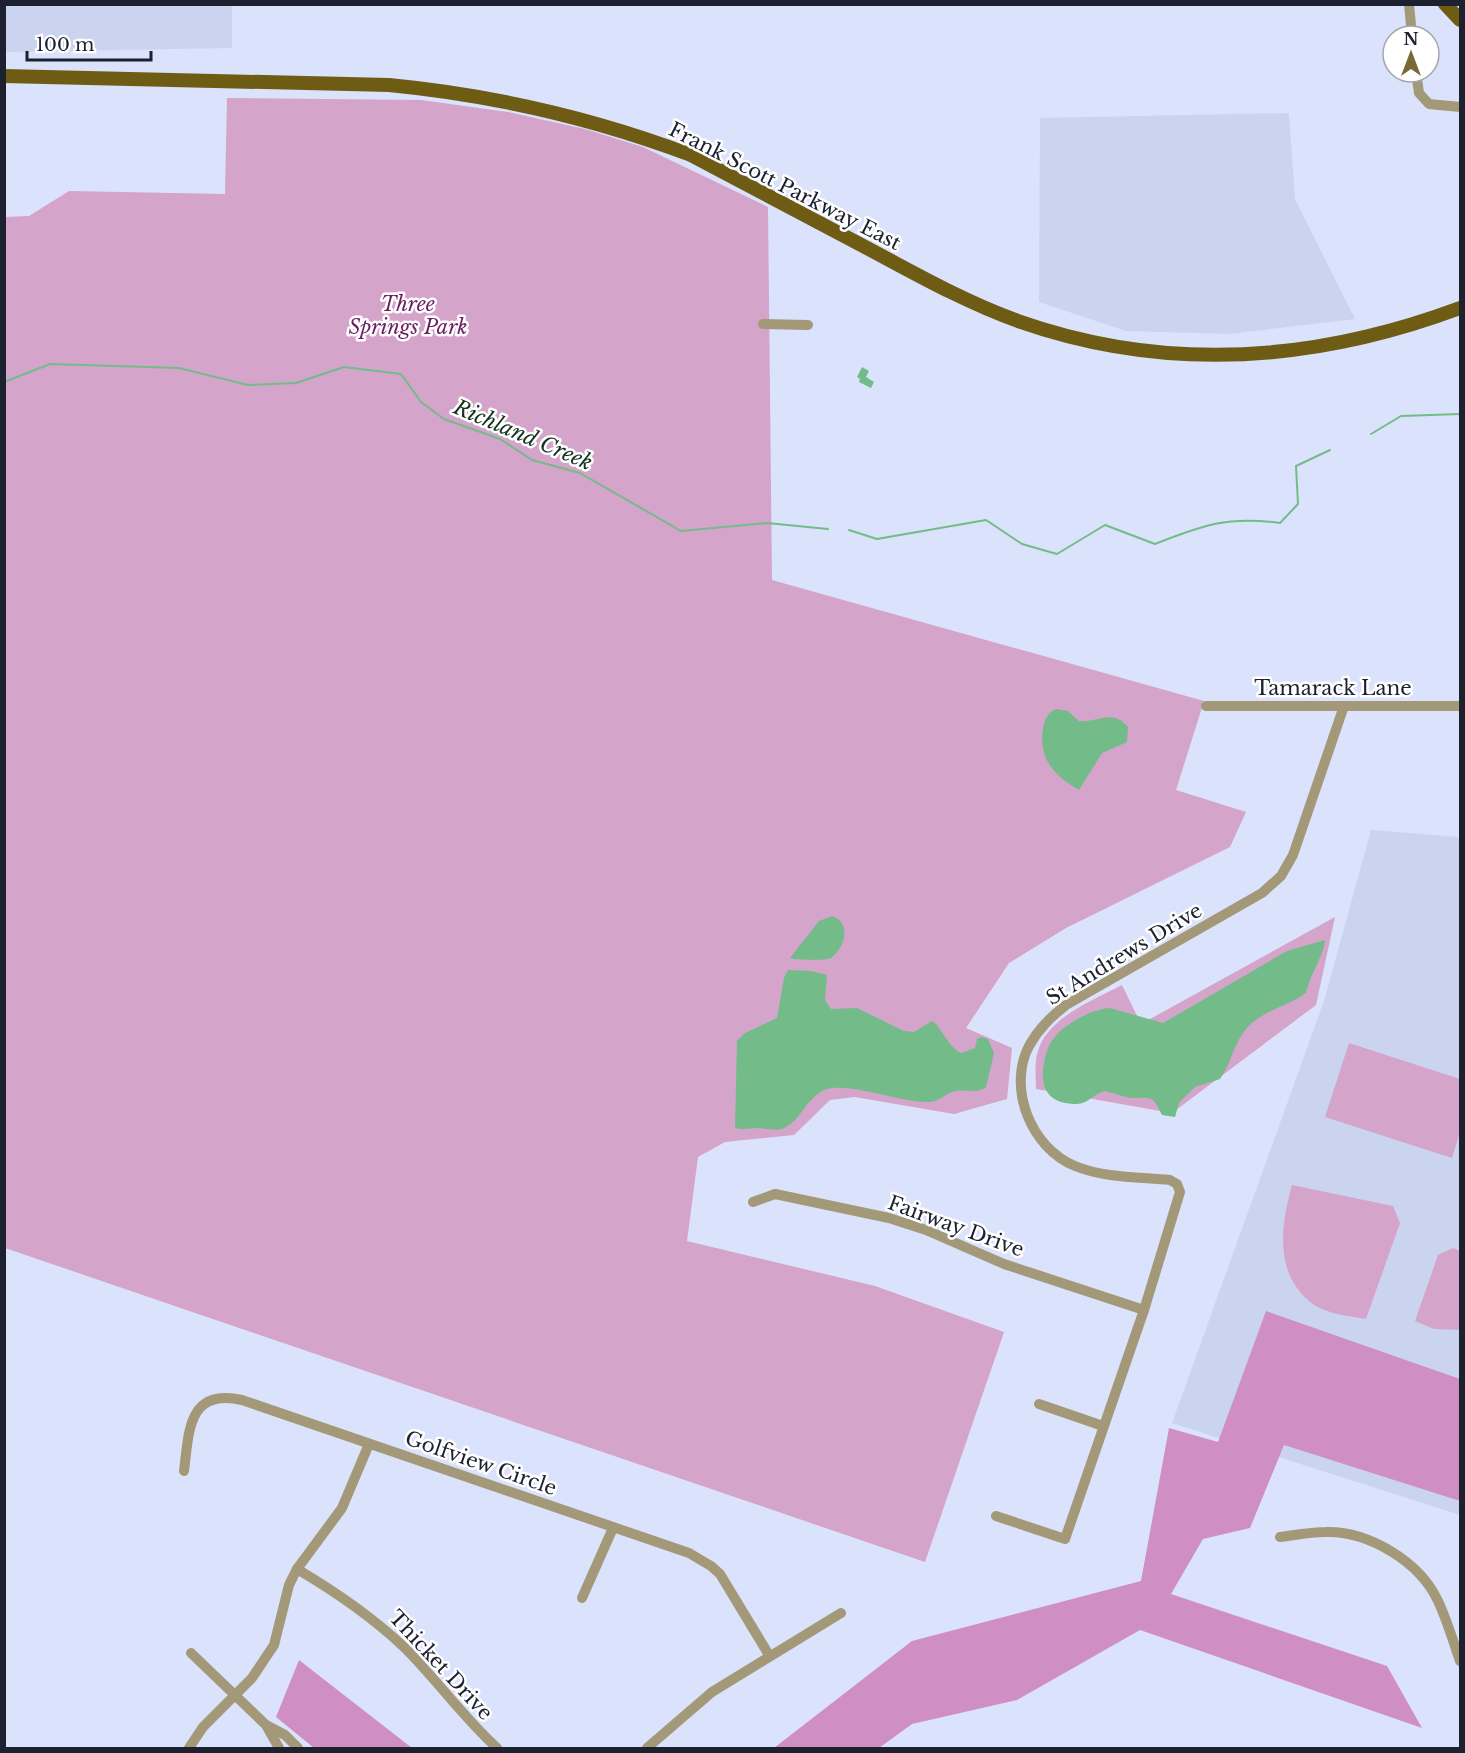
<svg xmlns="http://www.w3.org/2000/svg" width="1465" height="1753" font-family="'Libre Baskerville',serif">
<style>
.built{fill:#cbd4ef}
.green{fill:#d4a4cb}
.forest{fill:#cf8fc4}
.water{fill:#73bc89}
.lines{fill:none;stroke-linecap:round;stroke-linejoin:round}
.stream{stroke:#73bc89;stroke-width:2}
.minor{stroke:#a39978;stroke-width:10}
.major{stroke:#6e5b14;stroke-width:14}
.labels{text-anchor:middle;stroke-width:5;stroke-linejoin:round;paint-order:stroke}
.street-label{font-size:20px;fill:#1c202f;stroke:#fff}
.park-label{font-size:20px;font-style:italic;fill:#6b1f62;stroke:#fff}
.water-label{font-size:21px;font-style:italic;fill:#13331e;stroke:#fff}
</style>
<rect width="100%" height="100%" fill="#dbe2fb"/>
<g class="built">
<polygon points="4,5 232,5 232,48 5,52"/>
<polygon points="1289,113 1295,199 1355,319 1229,334 1126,331 1039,302 1040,118"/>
<polygon points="1371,830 1460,837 1460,1515 1172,1423 1324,1001"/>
</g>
<g class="green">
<polygon points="227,98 421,100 508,112 585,129 643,147 768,207 772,580 1204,701 1176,790 1246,812 1230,847 1066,928 1009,963 966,1028 1012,1048 1007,1099 954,1114 855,1097 830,1100 794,1135 725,1142 698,1157 687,1241 875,1286 1004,1332 925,1562 5,1248 5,217 29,216 69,191 225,194"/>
<path d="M1335,917L1316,1005L1172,1113L1036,1089C1036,1078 1034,1062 1038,1051C1048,1017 1094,1000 1122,985L1141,1024Z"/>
<polygon points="1349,1043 1460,1079 1460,1132 1452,1158 1325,1117"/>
<path d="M1292,1185L1393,1206L1400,1223L1366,1319C1348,1316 1324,1314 1309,1301C1274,1271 1281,1225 1292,1185Z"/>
<polygon points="1453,1248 1460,1251 1460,1330 1434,1329 1415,1321 1438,1255"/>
</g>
<g class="forest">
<polygon points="1266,1311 1460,1379 1460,1501 1284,1445 1250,1528 1203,1539 1171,1594 1387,1666 1422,1728 1140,1630 1017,1700 912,1724 879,1748 774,1748 912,1641 1141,1581 1169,1428 1218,1442"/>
<polygon points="299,1660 412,1748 314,1748 276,1717"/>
</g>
<g class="water">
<polygon points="862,367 869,371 866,377 874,382 871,388 859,382 860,379 857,377"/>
<path d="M1056,709L1068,711L1079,721C1098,723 1112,708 1128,727L1127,742L1102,753L1079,790C1054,776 1038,758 1043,728C1045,719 1047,713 1056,709Z"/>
<path d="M832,916C852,923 845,948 831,958C827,961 795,960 790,958L819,921Z"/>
<path d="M1325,940C1325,952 1309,978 1306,993C1285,1008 1258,1011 1243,1033C1233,1047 1230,1065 1220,1079L1195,1087L1179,1103L1175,1117L1162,1115C1154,1097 1152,1097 1133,1098C1125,1098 1114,1093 1105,1091C1094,1093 1088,1104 1077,1104C1050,1104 1039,1090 1044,1063C1046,1054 1048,1045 1054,1038C1064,1024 1092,1009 1110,1008L1163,1023L1287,951Z"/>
<path d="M788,970L811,971L827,975L825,1000L831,1009L857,1008L904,1031L914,1032L932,1021C942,1027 946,1045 961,1053L975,1048L977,1039L981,1037L988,1039L994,1053L986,1087C977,1094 966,1089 956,1091C944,1093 940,1103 927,1102C898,1101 857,1085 832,1088C808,1091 801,1122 784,1128C775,1132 766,1128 757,1128C750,1128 742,1130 735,1128L737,1041L745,1033L777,1018L784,978Z"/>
</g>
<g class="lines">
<g class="stream">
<polyline points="4,382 50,364 179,368 248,385 296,383 344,367 401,374 421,402 444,419 500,439 532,460 580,473 681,531 767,523 828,529"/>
<polyline points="1371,434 1401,416 1460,414"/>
<path d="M849,530L877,539L986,520L1022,544L1057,554L1105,525L1155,544C1203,525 1227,516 1280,523L1298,504L1296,466L1330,450"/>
</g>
<g class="minor">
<polyline points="1409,4 1412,36"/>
<polyline points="1416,72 1419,93 1429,104 1460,107"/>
<polyline points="763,324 808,325"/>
<polyline points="1206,706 1460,706"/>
<polyline points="753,1202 775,1194 889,1218 926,1230 1004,1264 1144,1310"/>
<polyline points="1039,1404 1103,1426"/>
<path d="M184,1471C189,1431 188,1388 242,1400L689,1553L711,1566L720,1574L769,1655"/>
<path d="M996,1516L1065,1539L1144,1310L1180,1192L1177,1184L1170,1180C1139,1177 1104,1178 1075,1166C1031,1148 1007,1088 1029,1046C1039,1028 1051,1017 1066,1005L1262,893L1281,876L1293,855L1344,706"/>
<path d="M1280,1537C1295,1535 1311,1532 1326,1532C1369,1531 1420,1562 1438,1601C1447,1620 1453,1641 1460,1661"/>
<path d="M297,1569C336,1592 371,1616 404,1647C437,1680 463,1717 497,1748"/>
<polyline points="582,1598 613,1528"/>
<polyline points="191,1653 266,1725 279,1748"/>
<polyline points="266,1725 285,1735 298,1748"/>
<polyline points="189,1748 203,1727 252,1678 274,1645 289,1585 297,1569 342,1508 369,1444"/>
<polyline points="647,1748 712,1692 841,1613"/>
</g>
<g class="major">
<polyline points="1445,4 1460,20"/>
<path d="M4,76L389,85C493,95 593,118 691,155C750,186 809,217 867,248C916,274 965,302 1018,321C1166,373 1315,362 1460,308"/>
</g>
</g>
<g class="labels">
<g class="street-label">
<text transform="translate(785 186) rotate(27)" y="7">Frank Scott Parkway East</text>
<text x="1333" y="695">Tamarack Lane</text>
<text transform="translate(1124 954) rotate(-31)" y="7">St Andrews Drive</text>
<text transform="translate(956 1226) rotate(20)" y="7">Fairway Drive</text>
<text transform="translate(481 1463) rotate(19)" y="7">Golfview Circle</text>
<text transform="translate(441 1665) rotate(47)" y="7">Thicket Drive</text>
</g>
<g class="park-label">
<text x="408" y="311">Three<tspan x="408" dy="23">Springs Park</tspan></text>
</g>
<g class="water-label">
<text transform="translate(523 435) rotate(23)" y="7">Richland Creek</text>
</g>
</g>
<rect width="1465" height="1753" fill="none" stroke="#1c202f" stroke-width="12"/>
<g transform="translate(1411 54)"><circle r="28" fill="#ffffff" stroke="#a4a6ac" stroke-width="1.5"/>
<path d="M0-4.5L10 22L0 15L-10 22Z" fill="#786836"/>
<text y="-9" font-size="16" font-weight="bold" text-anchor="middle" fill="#1c202f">N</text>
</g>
<path d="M27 51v9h124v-9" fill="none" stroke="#1c202f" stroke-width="3"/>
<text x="36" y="51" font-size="18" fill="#1c202f" stroke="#ffffff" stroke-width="4.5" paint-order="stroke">100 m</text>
</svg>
